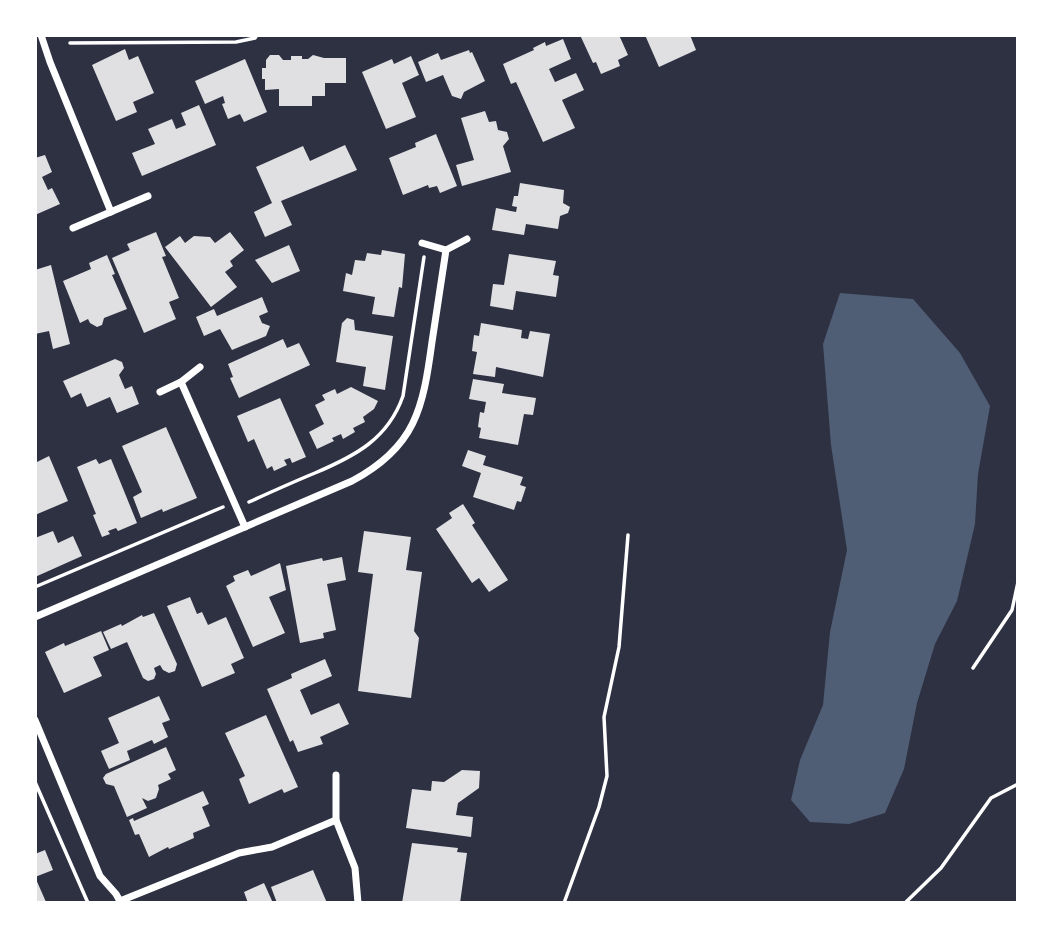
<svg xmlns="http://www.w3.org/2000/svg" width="1053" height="938" font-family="'Public Sans',sans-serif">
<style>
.water{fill:#4f5d75}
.building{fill:#e0e0e3}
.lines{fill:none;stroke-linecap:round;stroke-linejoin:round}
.path{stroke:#fff;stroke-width:3.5}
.minor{stroke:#fff;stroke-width:7}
</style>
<rect width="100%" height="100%" fill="#2d3142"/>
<polygon class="water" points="840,293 913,299 960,353 990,406 978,474 975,524 957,601 935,644 917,703 904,769 885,813 849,824 810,822 791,800 800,760 823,705 830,632 847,550 831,445 823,344"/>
<g class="building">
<polygon points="580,35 619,35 628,55 618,60 620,66 601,74 596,62 593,63"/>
<polygon points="645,35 690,35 696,50 659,67"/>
<polygon points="563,39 571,59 549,69 555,82 576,73 584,90 562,100 575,128 543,142 516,82 511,84 503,64 534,50 533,48 545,42 546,46"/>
<polygon points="125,49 129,60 138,56 154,93 133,102 137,112 116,121 92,65"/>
<polygon points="469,50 470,53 472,52 485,81 464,92 461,99 452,96 443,75 426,82 418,62 438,53 441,60"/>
<polygon points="270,55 279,55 283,60 291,60 291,56 302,56 302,59 308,59 313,55 324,58 346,58 346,83 325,83 325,96 312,96 312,106 279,106 279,89 265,90 265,79 262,79 262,68 266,68 266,60"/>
<polygon points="411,56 419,75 402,83 416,117 386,129 362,72 392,59 394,64"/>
<polygon points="245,59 267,112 244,122 240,114 228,119 222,104 225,103 223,96 205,104 195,81"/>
<polygon points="199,105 216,145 142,176 132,153 155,144 148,129 172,119 176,129 186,125 181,113"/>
<polygon points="485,111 489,122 496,121 498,130 507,132 509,139 503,146 511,172 462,186 456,165 474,160 461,118"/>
<polygon points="436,134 457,186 440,193 437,186 429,188 428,185 403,195 389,158 416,147 415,143"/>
<polygon points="345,145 357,170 281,201 292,225 265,237 254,212 272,203 256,167 303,146 310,161"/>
<polygon points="45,155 52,172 42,177 48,190 52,188 60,204 35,215 35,158"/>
<polygon points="520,183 564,190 563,203 570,207 568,213 560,216 558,229 526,224 524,235 492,230 496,208 516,212 517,207 512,206 514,196 518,196"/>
<polygon points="156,232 166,256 162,257 179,298 169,302 176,319 144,333 112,258 130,250 127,244"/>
<polygon points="230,232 244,250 230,261 233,266 225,272 237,287 211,307 165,247 180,236 185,243 194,236 210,237 215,243"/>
<polygon points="289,245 300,271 272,283 255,260"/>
<polygon points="382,250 405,254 402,288 399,287 394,317 372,314 375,297 343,291 346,273 352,275 355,260 365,261 367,253 381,255"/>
<polygon points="509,254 556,261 553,275 559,276 556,297 516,291 513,310 490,306 493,284 504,285"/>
<polygon points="107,255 115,274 112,275 127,309 104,318 102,325 97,327 90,323 88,319 80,323 63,281 91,269 89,263"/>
<polygon points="51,265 70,344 53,349 49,331 35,334 35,270"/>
<polygon points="262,297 268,312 259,316 262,323 270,326 266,336 232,350 220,329 204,336 196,317 214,309 217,316"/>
<polygon points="347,318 354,320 355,330 393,336 385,390 363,386 366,367 336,362 342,323"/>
<polygon points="481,323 522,330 521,338 528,339 530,331 550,334 543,377 496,367 495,377 473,374 477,352 472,351 474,335 479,336"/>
<polygon points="283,339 287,348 299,343 310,365 239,398 230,378 233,377 228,364"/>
<polygon points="115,359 122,362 124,368 119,375 125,389 132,386 139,404 117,413 110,397 87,407 81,393 71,398 63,381"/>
<polygon points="473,379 504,384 502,393 536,398 533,415 524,414 518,445 479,438 481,428 478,427 480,412 484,413 486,402 469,399"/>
<polygon points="351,387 378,401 374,409 363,417 365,422 353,428 355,432 343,439 341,434 332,438 334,441 317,449 309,432 324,424 315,405 325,400 322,395 335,389 337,394"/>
<polygon points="280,398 306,457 292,463 290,458 284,460 287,465 274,471 272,466 267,469 254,439 248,442 237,416"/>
<polygon points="166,427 197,498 163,512 162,509 141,518 133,497 142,492 122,446"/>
<polygon points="468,450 486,456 483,465 523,477 520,485 526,487 521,502 517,501 514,510 473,497 481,473 462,466"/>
<polygon points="49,456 68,501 35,515 35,463"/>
<polygon points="96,459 99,464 111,459 137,523 118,531 116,528 108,531 110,534 102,537 93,515 96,514 77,467"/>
<polygon points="463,504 475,523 472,525 508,580 489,592 479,578 472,583 436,529 452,518 449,513"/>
<polygon points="53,531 58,543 73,536 82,556 35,577 35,538"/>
<polygon points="364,531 411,537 406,570 422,572 414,631 419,638 411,698 358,691 373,574 358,572"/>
<polygon points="342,557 346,580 327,584 336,630 323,633 324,638 300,643 286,566 322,558 323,561"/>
<polygon points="280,563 286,590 269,597 285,633 253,647 226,586 235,581 233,576 248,570 251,576"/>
<polygon points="190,597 197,614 202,612 208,625 226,617 244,658 231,664 235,673 202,687 167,606"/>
<polygon points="154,613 177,664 175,671 169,673 163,670 160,665 154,668 156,674 154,679 148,681 143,678 127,642 111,649 103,632 121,624 122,626 142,615 143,617"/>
<polygon points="101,631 109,650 93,657 102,676 64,693 45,652 64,643 65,646"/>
<polygon points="325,659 332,676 300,690 311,715 339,703 349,724 320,737 323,744 298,752 293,740 290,742 267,689 292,678 291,674"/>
<polygon points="159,696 170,720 162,723 168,737 154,744 152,740 127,751 130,760 109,769 101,751 119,743 108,718"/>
<polygon points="266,715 298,787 284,793 282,789 249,804 239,779 245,776 225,733"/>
<polygon points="166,747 176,770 168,774 171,779 158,785 159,789 156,798 148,801 142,798 147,808 127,817 114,786 106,784 103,778 106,774"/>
<polygon points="462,770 480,771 479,788 458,803 456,815 473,817 471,837 406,828 412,789 431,791 432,781 444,782"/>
<polygon points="203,791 209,804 202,807 210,826 193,833 194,838 169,849 168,847 149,857 139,834 135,835 129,820 133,818 134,821"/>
<polygon points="412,843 458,848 457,852 467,853 460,903 402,903"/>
<polygon points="45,850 53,870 35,877 46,902 35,903 35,854"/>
<polygon points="313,870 327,903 277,903 271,887"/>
<polygon points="264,883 273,903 248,903 244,892"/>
</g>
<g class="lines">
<g class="path">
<polyline points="70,43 236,42 255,38 257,35"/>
<path d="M249,502C271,492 293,482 315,473C355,456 388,439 403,396L424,257"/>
<polyline points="35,587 223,507"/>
<polyline points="973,668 1012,610 1018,582"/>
<polyline points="35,782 88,903"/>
<polyline points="564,903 599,807 607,776 604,717 619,647 628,535"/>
<polyline points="905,903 941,868 991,798 1018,784"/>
</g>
<g class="minor">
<polyline points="41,35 50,62 111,212"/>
<polyline points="73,228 148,196"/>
<polyline points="422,243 446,250"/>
<polyline points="181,382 245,527"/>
<polyline points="160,392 181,382 200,367"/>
<path d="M35,617L352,481C416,447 423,408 432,342C437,311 441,281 446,250L467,239"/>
<polyline points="35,720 100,876 116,894 121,903"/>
<polyline points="336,775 336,820 355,868 358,903"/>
<polyline points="120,901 239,853 272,847 336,820"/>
</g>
</g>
<rect width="1053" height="938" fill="none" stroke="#ffffff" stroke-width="74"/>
</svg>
